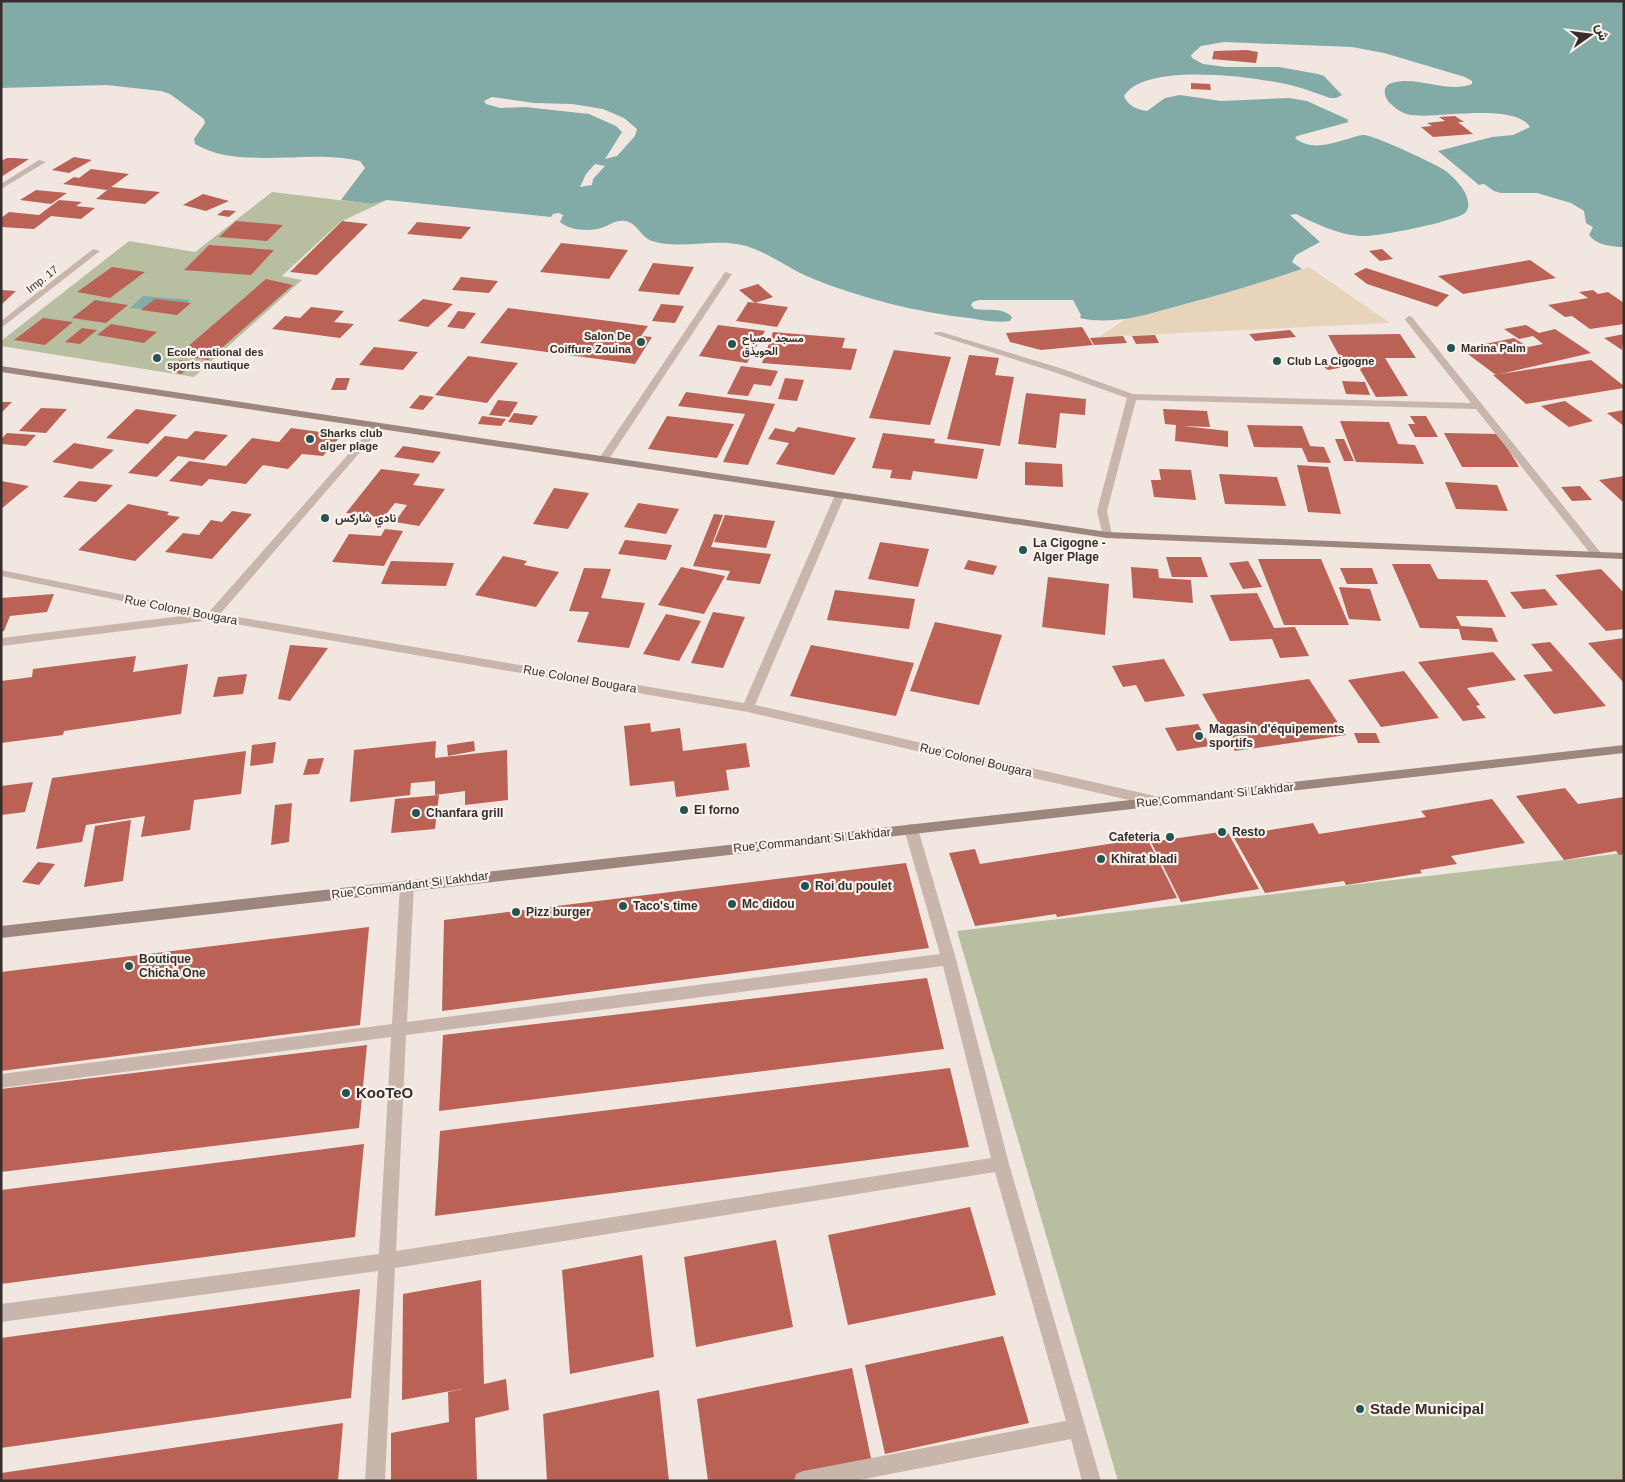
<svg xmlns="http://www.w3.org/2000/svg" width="1625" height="1482" font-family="Helvetica,Vazirmatn,sans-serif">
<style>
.green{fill:#b8bfa1}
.sand{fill:#e8d4ba}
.water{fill:#82aba8}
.pier{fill:#f1e7e0}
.building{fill:#ba6255}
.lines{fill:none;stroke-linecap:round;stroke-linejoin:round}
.street{fill:#c8b6ad;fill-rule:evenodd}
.secondary{fill:#9c867e;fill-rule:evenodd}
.poi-dot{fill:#245553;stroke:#f9f2ec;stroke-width:2}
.labels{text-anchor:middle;stroke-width:4.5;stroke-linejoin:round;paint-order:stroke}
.far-street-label{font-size:11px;fill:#372d2b;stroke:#f9f2ec}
.far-poi-label{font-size:11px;font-weight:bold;fill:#372d2b;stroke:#f9f2ec;text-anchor:start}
.poi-label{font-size:12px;font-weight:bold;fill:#372d2b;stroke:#f9f2ec;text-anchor:start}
.street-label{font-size:12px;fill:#372d2b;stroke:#f9f2ec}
.near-poi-label{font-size:15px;font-weight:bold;fill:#372d2b;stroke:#f9f2ec;text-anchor:start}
</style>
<rect width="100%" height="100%" fill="#f1e7e0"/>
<g class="green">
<polygon points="272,192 372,204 387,200 340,222 282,276 302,280 194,377 1,346 1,341 129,241 195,252"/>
<polygon points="1624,853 1624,1481 1118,1481 957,931"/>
</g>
<polygon class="sand" points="1309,267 1390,323 1099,337 1127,318 1198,301"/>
<g class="water">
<path d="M1,1H1624V247C1612,247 1596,245 1589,235L1593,227L1586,223L1584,211L1571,203L1537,193H1501L1494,191L1484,184L1479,185L1438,151L1492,137L1513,135L1530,127C1514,102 1437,119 1411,115C1403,114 1396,109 1391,104C1384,98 1381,86 1392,83C1418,75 1446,94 1472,84V81L1465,77L1384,53L1352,47L1224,42L1201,46L1191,55L1192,58L1203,64L1226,67H1279L1318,74L1324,76L1342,95L1336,98H1330C1318,94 1306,89 1294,86C1259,77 1145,61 1124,96C1128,106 1136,109 1147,111L1165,98L1180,95L1221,101L1289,98L1307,101L1349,120L1347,121L1349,122L1297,136L1295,138C1311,151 1329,144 1348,139C1352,138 1358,135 1363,135C1372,134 1433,163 1443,169C1449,173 1455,179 1459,184C1465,191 1472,203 1466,212C1459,221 1373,238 1360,236C1336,234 1317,224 1296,214L1290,215L1320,242L1296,255L1292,262L1302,269C1263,282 1224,294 1185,304C1151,313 1116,326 1080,318L1081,315L1073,300H979L973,302L971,305L974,309C987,311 1003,307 1012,317L1010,321C996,323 982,320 969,318C915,312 860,298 811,278C787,268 767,251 742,245C712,238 681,250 652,241C640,237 638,223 625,221C616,220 612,224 604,227C592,232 570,231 560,222L563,215L559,213L553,214L551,217L387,200L372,204L341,200L365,168L360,161C309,148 240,171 195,144L194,139L205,123L204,119L170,94L161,91L106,85L1,88Z"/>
<polygon points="143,296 190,300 178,312 130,308"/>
</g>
<g class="pier">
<polygon points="492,97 534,103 572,104 603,109 624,118 637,129 635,136 617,156 605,159 622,132 616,126 589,114 525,107 500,108 486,104 484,101"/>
<polygon points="595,164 605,166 593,179 592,185 580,187 586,174"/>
</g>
<g class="building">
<polygon points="1247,50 1258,52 1256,63 1212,59 1214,51"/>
<polygon points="1191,83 1210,84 1211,90 1191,89"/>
<polygon points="1455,116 1464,122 1458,122 1473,134 1433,137 1421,127 1432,126 1427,123 1445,121 1439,117"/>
<polygon points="74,157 92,160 69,173 52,170"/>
<polygon points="7,158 13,158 29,159 1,177 1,161"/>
<polygon points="91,169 129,174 107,190 63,184 74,177 79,178"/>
<polygon points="111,187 160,192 145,204 96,199"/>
<polygon points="36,190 67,193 51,204 20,200"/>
<polygon points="203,194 229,201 206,211 183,205"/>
<polygon points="59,200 82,202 76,206 95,208 81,219 51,216 34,229 1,227 1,218 9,212 39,215"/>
<polygon points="224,210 236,211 229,217 217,215"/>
<polygon points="236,221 283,225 267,241 219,237"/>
<polygon points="342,221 368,224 317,275 290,272"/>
<polygon points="417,222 471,227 461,239 407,234"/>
<polygon points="561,243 628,250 609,279 540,272"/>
<polygon points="209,245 274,250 251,275 184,270"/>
<polygon points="1382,249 1393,259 1380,261 1369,251"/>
<polygon points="1530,260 1556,278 1463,294 1438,276"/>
<polygon points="653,263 694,267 679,295 638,291"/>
<polygon points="112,267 145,272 110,298 77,292"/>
<polygon points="1366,268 1449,295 1437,307 1367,284 1354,274"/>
<polygon points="461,277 498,281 489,293 452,290"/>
<polygon points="266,279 293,285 208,360 178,355"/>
<polygon points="758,284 773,297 755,303 739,290"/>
<polygon points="1,290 16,291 1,305"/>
<polygon points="1593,290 1598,294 1608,292 1624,303 1624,324 1590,329 1572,316 1565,317 1548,305 1588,298 1579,292"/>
<polygon points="155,299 191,303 177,315 141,310"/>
<polygon points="423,299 453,304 428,327 398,321"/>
<polygon points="95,300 128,305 106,323 72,318"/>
<polygon points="748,302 757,303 788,307 777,327 736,321"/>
<polygon points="661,304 684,306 675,323 652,321"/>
<polygon points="311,307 344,311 334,322 354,324 340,338 272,329 285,316 300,318"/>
<polygon points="508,308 648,326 641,336 652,337 635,364 480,343"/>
<polygon points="458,311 476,313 464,329 447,327"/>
<polygon points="43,318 73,322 45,345 14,340"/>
<polygon points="111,324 157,332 144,343 97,335"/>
<polygon points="718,325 765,331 747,363 699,356"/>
<polygon points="1526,325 1539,333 1555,329 1591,353 1496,375 1461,349 1514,338 1528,347 1543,344 1533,336 1519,339 1504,329"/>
<polygon points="1082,327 1093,345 1041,350 1010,342 1006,333"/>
<polygon points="82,328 97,330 80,344 65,342"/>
<polygon points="1290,330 1296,337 1255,341 1249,334"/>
<polygon points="773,332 845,338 842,348 857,349 851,370 762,363"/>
<polygon points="1400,334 1416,358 1385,358 1408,396 1376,397 1354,359 1341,359 1328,335"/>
<polygon points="1624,334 1622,350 1604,338"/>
<polygon points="1155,335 1159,343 1136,344 1132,336"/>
<polygon points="1123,336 1127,343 1094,345 1090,338"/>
<polygon points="374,347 418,352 403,370 359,365"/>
<polygon points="894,350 951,357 930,425 869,418"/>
<polygon points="969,355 999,358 995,375 1014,377 1000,446 947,439"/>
<polygon points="468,356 518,363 487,403 435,395"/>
<polygon points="181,360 196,363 181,374 166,370"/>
<polygon points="1335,360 1344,367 1328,370 1319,363"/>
<polygon points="1591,360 1624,386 1624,388 1526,404 1493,375"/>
<polygon points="741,366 778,371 771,386 754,384 748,396 727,394"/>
<polygon points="336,378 350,378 346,390 331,390"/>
<polygon points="785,378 804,380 797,401 778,399"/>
<polygon points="1342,381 1365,382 1370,395 1346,394"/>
<polygon points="686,392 775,404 748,465 723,462 745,414 678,406"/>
<polygon points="1026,393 1086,399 1085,415 1060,413 1056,448 1018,444"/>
<polygon points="420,395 434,397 423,410 409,408"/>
<polygon points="498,400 518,402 509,417 489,415"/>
<polygon points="1565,401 1593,421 1569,427 1541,406"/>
<polygon points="1,402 12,402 1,413"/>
<polygon points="41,408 67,409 46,433 19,431"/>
<polygon points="136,409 177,415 148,444 106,438"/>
<polygon points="1163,409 1207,411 1210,427 1183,426 1228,431 1228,447 1175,441 1176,425 1165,424"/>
<polygon points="1624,410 1624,426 1607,413"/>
<polygon points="514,413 538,416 532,425 508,422"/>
<polygon points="482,416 506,419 501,426 478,424"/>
<polygon points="667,416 734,424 717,458 648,449"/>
<polygon points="1410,416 1426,416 1438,437 1415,437 1408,424 1415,424"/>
<polygon points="1340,421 1389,422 1398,444 1415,445 1424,464 1356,462"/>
<polygon points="1247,425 1302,426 1310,446 1324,447 1331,463 1308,462 1302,448 1254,447"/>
<polygon points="798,427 856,438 834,475 776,464 789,443 768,439 775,428 794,432"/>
<polygon points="291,428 342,435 323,456 302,454 288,469 263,465 246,484 209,479 202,486 169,481 189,461 226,466 252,438 279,442"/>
<polygon points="195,431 228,435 204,460 178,456 157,477 128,473 165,436 187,439"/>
<polygon points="7,433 36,435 26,446 1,444 1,439"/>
<polygon points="883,433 935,439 934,443 984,449 977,479 913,471 911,480 890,478 892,470 872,468"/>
<polygon points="1444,433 1499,434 1519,467 1462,467"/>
<polygon points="1335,439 1344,439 1354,461 1344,461"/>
<polygon points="74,443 114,450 92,469 52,462"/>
<polygon points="403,446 441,452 433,463 394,457"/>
<polygon points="1025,462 1062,464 1063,487 1025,485"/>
<polygon points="1297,465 1328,467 1341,514 1308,512"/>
<polygon points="381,469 420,474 413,485 445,489 419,526 395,522 407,505 395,503 383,518 346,513"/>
<polygon points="1159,469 1191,470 1196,500 1154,497 1151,480 1161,480"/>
<polygon points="1219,474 1277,477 1286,506 1225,504"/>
<polygon points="1624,476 1624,503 1599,480"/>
<polygon points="1,481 29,486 1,509"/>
<polygon points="79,481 113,485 96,502 63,497"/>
<polygon points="1445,482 1497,485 1508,511 1456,509"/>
<polygon points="1580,486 1592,500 1572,501 1561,487"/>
<polygon points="554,488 589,493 568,529 533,524"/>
<polygon points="638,503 679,509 666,534 624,527"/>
<polygon points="128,504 169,512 167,515 180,517 135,561 78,550"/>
<polygon points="232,511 252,514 212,559 165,552 183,533 199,535 211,520 222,522"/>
<polygon points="714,514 723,515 711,547 771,554 760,584 726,580 730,571 693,566"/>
<polygon points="725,515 775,521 766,548 714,542"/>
<polygon points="385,529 403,531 384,566 332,562 349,534 381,536"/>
<polygon points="625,540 672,545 666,560 618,554"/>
<polygon points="880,542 929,549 918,587 868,579"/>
<polygon points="503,556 527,561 524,565 559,572 536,607 475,595"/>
<polygon points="1166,557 1201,557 1208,577 1172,577"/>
<polygon points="1258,559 1321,559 1349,625 1284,625"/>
<polygon points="968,560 997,566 993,575 964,569"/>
<polygon points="391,561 454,563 446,586 381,584"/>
<polygon points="1248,561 1262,587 1243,589 1229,563"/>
<polygon points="1392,564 1430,564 1438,579 1487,580 1506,617 1456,616 1461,626 1492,628 1498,642 1462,640 1459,629 1420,628"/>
<polygon points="681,567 725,576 704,614 658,605"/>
<polygon points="1131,567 1158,569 1159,578 1191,580 1193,603 1133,598"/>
<polygon points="584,568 611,569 601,598 645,603 629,648 577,642 589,612 569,611"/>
<polygon points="1340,568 1372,568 1378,584 1347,584"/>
<polygon points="1601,569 1624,593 1624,629 1606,631 1555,575"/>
<polygon points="1048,577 1109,584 1105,635 1042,627"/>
<polygon points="1339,587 1370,589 1381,621 1349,619"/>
<polygon points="1545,589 1558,605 1523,609 1510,592"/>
<polygon points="835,590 915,599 909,629 827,620"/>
<polygon points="1257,593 1274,628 1295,627 1309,656 1280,658 1272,639 1230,641 1210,595"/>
<polygon points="54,594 47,612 10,616 4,631 1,632 1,598"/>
<polygon points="713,612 745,617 723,668 691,663"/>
<polygon points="666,614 701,621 679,661 643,654"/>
<polygon points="935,622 1002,635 979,705 910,691"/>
<polygon points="1624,638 1624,683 1588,643"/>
<polygon points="1550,642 1573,668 1606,706 1554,714 1523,675 1553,671 1531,644"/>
<polygon points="290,645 328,648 290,701 278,699"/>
<polygon points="811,645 914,663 896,716 790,696"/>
<polygon points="1493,652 1516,680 1467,688 1480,705 1476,706 1486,718 1463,721 1418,662"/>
<polygon points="136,656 133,672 188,664 181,714 64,731 63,735 1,743 1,681 32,677 33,669"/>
<polygon points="1164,659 1185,696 1145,702 1136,685 1123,687 1112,666"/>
<polygon points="1404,671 1439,718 1381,727 1348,680"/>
<polygon points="247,674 243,694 213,697 218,677"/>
<polygon points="1309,679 1346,735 1235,751 1202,694"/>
<polygon points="650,723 651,732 680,728 683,751 746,743 750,767 726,770 729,790 676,797 674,781 630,786 624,726"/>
<polygon points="1198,724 1210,746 1177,751 1165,728"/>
<polygon points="1354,733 1376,733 1380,743 1358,743"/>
<polygon points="436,741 435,758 507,750 508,800 465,805 465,791 435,795 435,781 411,783 410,795 350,802 354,750"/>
<polygon points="474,741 475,751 448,756 447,745"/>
<polygon points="276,742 273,763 250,766 252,745"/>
<polygon points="246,751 241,794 194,800 190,830 141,837 145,816 86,825 82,842 36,849 52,778"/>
<polygon points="324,758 319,774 303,775 308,759"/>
<polygon points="33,782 25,812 1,815 1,786"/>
<polygon points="1565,788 1578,804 1624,797 1624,854 1619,855 1616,851 1564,860 1516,796"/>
<polygon points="439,795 435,829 391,833 395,799"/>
<polygon points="1492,799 1525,843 1451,856 1457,864 1420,870 1422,873 1346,885 1344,881 1265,893 1233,836 1313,823 1319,834 1426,817 1421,811"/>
<polygon points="292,803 289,842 271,845 275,805"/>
<polygon points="131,820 123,881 84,887 95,826"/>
<polygon points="1227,831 1259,889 1181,902 1151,842"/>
<polygon points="1147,838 1177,898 1057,917 1056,914 975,926 949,853 975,849 980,864"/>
<polygon points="38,862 55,864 39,885 22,882"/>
<polygon points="906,863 929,948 442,1011 444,920"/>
<polygon points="369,927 360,1025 1,1071 1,972"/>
<polygon points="927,978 944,1049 439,1111 443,1035"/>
<polygon points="367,1045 359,1128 1,1172 1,1089"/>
<polygon points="950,1068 969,1147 435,1216 440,1131"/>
<polygon points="364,1144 355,1237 1,1284 1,1190"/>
<polygon points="970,1207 996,1295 848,1325 828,1235"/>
<polygon points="776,1240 793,1327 696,1347 684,1257"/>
<polygon points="642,1255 654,1357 570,1374 562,1270"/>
<polygon points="481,1280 484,1384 506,1379 509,1410 475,1418 477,1481 391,1481 391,1433 449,1422 448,1392 467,1388 402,1400 403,1294"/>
<polygon points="360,1289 351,1398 1,1448 1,1338"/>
<polygon points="1003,1336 1029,1423 885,1454 865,1365"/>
<polygon points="852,1368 872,1463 791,1481 708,1481 697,1399"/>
<polygon points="659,1390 669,1481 547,1481 543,1414"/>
<polygon points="343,1423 338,1481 1,1481 1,1473"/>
</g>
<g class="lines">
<g class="street">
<polygon points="39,160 46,162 1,189 1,184"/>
<polygon points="93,249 100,251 1,328 1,321"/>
<polygon points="725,272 732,274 607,462 599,462 598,460"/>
<polygon points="1409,316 1412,317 1601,553 1602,555 1601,557 1593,557 1476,409 1136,400 1107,511 1112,535 1107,538 1103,537 1097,511 1127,398 1054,372 934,334 935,332 941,332 1060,368 1133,394 1471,403 1406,321 1405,319"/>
<polygon points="378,423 383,426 381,428 220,614 744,703 835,495 840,492 845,495 755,705 1155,796 1160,798 1162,801 1160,804 1155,806 748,712 212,620 1,646 1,638 190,615 1,576 1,570 209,612 375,424"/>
<path d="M911,824L916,825L918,829L956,959L1009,1164L1101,1481H1082L1071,1439L854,1481H794L796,1474L803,1471L1066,1421L995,1172L395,1268L385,1481H365L378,1271L1,1322V1304L379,1254L391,1037L1,1088V1074L392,1024L400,885L402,881L407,880L412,881L414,885L407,1022L940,954L904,829L906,825ZM943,966L991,1158L396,1251L406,1035Z"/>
</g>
<g class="secondary">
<polygon points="1,366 1107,532 1624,553 1624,559 1107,538 1,372"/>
<polygon points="1624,745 1624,753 1,938 1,926"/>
</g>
</g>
<g class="poi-dot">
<circle cx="641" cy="342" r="5"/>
<circle cx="732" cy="344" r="5"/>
<circle cx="1451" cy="348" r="5"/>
<circle cx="157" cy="358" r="5"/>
<circle cx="1277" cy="361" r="5"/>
<circle cx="310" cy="439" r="5"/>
<circle cx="325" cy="518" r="5"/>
<circle cx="1023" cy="550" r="5"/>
<circle cx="1199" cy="736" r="5"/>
<circle cx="684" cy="810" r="5"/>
<circle cx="416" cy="813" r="5"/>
<circle cx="1222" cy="832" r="5"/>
<circle cx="1170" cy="837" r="5"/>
<circle cx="1101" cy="859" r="5"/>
<circle cx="805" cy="886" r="5"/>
<circle cx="732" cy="904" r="5"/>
<circle cx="623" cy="906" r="5"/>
<circle cx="516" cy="912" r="5"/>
<circle cx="129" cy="966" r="5"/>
<circle cx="346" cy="1093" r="5"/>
<circle cx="1360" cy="1409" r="5"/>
</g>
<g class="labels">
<g class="far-street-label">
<text transform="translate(42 279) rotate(-38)" y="4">Imp. 17</text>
</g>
<g class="far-poi-label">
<text x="631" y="340" text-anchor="end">Salon De<tspan x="631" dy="13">Coiffure Zouina</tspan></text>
<text x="742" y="342">مسجد مصباح<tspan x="742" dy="13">الحويذق</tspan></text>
<text x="1461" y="352">Marina Palm</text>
<text x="167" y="356">Ecole national des<tspan x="167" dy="13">sports nautique</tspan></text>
<text x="1287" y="365">Club La Cigogne</text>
<text x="320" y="437">Sharks club<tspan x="320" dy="13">alger plage</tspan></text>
</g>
<g class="poi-label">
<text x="335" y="522">نادي شاركس</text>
<text x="1033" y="547">La Cigogne -<tspan x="1033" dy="14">Alger Plage</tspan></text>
<text x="1209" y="733">Magasin d'équipements<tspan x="1209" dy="14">sportifs</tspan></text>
<text x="694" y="814">El forno</text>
<text x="426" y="817">Chanfara grill</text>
<text x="1232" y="836">Resto</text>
<text x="1160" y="841" text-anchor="end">Cafeteria</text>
<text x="1111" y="863">Khirat bladi</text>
<text x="815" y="890">Roi du poulet</text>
<text x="742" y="908">Mc didou</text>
<text x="633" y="910">Taco's time</text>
<text x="526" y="916">Pizz burger</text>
<text x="139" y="963">Boutique<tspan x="139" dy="14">Chicha One</tspan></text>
</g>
<g class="street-label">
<text transform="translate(181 610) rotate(11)" y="4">Rue Colonel Bougara</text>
<text transform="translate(580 679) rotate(10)" y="4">Rue Colonel Bougara</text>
<text transform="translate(976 760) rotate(13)" y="4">Rue Colonel Bougara</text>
<text transform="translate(1215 795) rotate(-6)" y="4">Rue Commandant Si Lakhdar</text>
<text transform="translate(812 840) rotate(-6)" y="4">Rue Commandant Si Lakhdar</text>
<text transform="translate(410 885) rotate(-7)" y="4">Rue Commandant Si Lakhdar</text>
</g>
<g class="near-poi-label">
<text x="356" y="1098">KooTeO</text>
<text x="1370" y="1414">Stade Municipal</text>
</g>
</g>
<rect width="1625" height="1482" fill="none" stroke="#372d2b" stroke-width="5"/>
<g transform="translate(1590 35) rotate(76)" stroke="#f9f2ec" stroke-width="4" paint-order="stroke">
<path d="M0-4L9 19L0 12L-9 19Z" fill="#372d2b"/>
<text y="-8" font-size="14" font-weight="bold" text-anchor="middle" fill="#372d2b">ش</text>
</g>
</svg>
